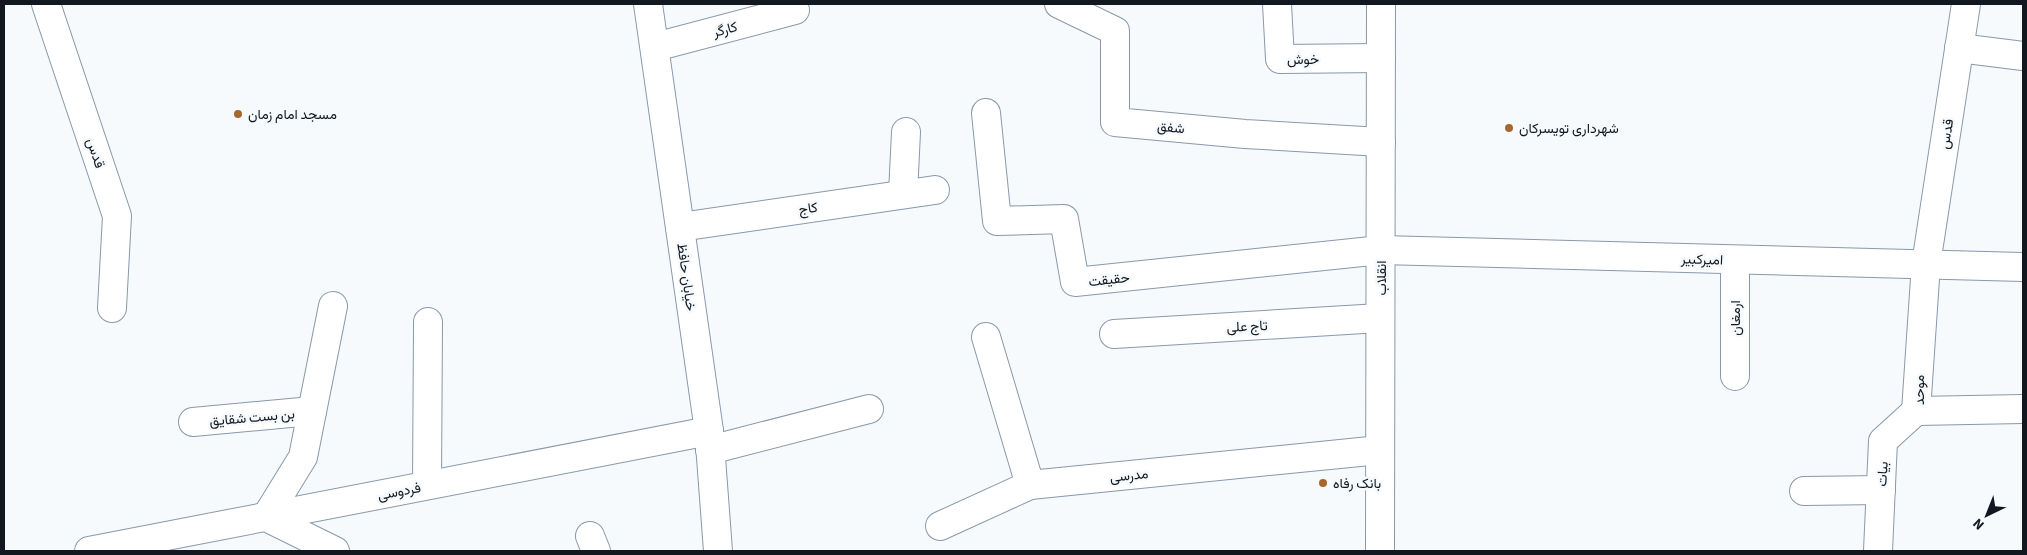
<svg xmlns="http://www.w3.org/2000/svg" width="2027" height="555" font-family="'Source Sans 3',Vazirmatn,sans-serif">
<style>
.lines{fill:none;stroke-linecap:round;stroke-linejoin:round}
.minor-casing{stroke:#8998aa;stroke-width:30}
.major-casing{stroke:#8998aa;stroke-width:30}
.minor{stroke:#fff;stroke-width:28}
.major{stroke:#fff;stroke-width:28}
.poi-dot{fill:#a7682f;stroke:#f6fafd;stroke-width:2}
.labels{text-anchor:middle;stroke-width:5;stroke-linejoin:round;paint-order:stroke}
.street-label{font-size:14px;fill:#12181f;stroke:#f6fafd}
.poi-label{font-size:14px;fill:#12181f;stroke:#f6fafd;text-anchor:start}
</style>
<rect width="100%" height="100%" fill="#f6fafd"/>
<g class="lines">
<defs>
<g id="minor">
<polyline points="46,4 117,216 112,308"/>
<polyline points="1059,4 1115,31 1115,122 1245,134 1381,142"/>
<polyline points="1277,4 1280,59 1381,58"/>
<polyline points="655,47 795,10"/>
<polyline points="1959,48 2023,56"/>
<polyline points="986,113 997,221 1064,219 1075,282 1381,250"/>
<polyline points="903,194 906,132"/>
<polyline points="680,227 935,190"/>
<polyline points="333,306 303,457 266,517 335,551"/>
<polyline points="1114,334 1380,318"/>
<polyline points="986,337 1030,485 1380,450"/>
<polyline points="1735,376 1735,260"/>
<polyline points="1916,411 1926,264 1966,4"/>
<polyline points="1916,411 2023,409"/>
<polyline points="193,422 312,411"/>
<polyline points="710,450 869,409"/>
<polyline points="427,485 428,322"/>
<polyline points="1804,491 1881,490"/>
<polyline points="940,526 1030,485"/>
<polyline points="590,536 596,551"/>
<polyline points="89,551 709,431"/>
<polyline points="1878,551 1883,441 1916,411"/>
</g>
<g id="major">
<polyline points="648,4 709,431 718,551"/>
<polyline points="1381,250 2023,267"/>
<polyline points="1380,551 1381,4"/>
</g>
</defs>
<use href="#minor" class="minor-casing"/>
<use href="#major" class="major-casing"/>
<use href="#minor" class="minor"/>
<use href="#major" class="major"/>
</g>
<g class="poi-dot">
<circle cx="238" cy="114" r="5"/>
<circle cx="1509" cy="128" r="5"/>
<circle cx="1323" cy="483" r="5"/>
</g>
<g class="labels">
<g class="street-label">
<text transform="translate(725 29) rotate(-15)" y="5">کارگر</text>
<text x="1303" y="64">خوش</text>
<text transform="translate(1171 127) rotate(6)" y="5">شفق</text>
<text transform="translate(1946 134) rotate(-81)" y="5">قدس</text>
<text transform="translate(96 153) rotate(72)" y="5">قدس</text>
<text transform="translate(808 208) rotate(-8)" y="5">کاج</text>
<text transform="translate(1702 259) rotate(2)" y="5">امیرکبیر</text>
<text transform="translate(687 277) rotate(82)" y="5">خیابان حافظ</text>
<text transform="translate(1381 278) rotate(-90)" y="5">انقلاب</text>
<text transform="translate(1109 279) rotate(-6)" y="5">حقیقت</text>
<text transform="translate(1735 318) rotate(-90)" y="5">ارمغان</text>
<text transform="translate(1247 326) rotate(-3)" y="5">تاج علی</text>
<text transform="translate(1919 390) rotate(-90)" y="5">موحد</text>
<text transform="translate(252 417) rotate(-5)" y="5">بن بست شقایق</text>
<text transform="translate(1882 474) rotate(-87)" y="5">بیات</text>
<text transform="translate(1129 475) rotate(-6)" y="5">مدرسی</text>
<text transform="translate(399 491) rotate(-11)" y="5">فردوسی</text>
</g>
<g class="poi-label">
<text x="248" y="119">مسجد امام زمان</text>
<text x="1519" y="133">شهرداری تویسرکان</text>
<text x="1333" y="488">بانک رفاه</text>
</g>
</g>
<rect width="2027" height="555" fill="none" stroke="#12181f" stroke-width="10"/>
<g transform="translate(1987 515) rotate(223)" stroke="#f6fafd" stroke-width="4" paint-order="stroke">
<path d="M0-4L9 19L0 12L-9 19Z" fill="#12181f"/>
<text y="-8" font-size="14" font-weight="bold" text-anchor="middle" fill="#12181f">N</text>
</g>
</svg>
